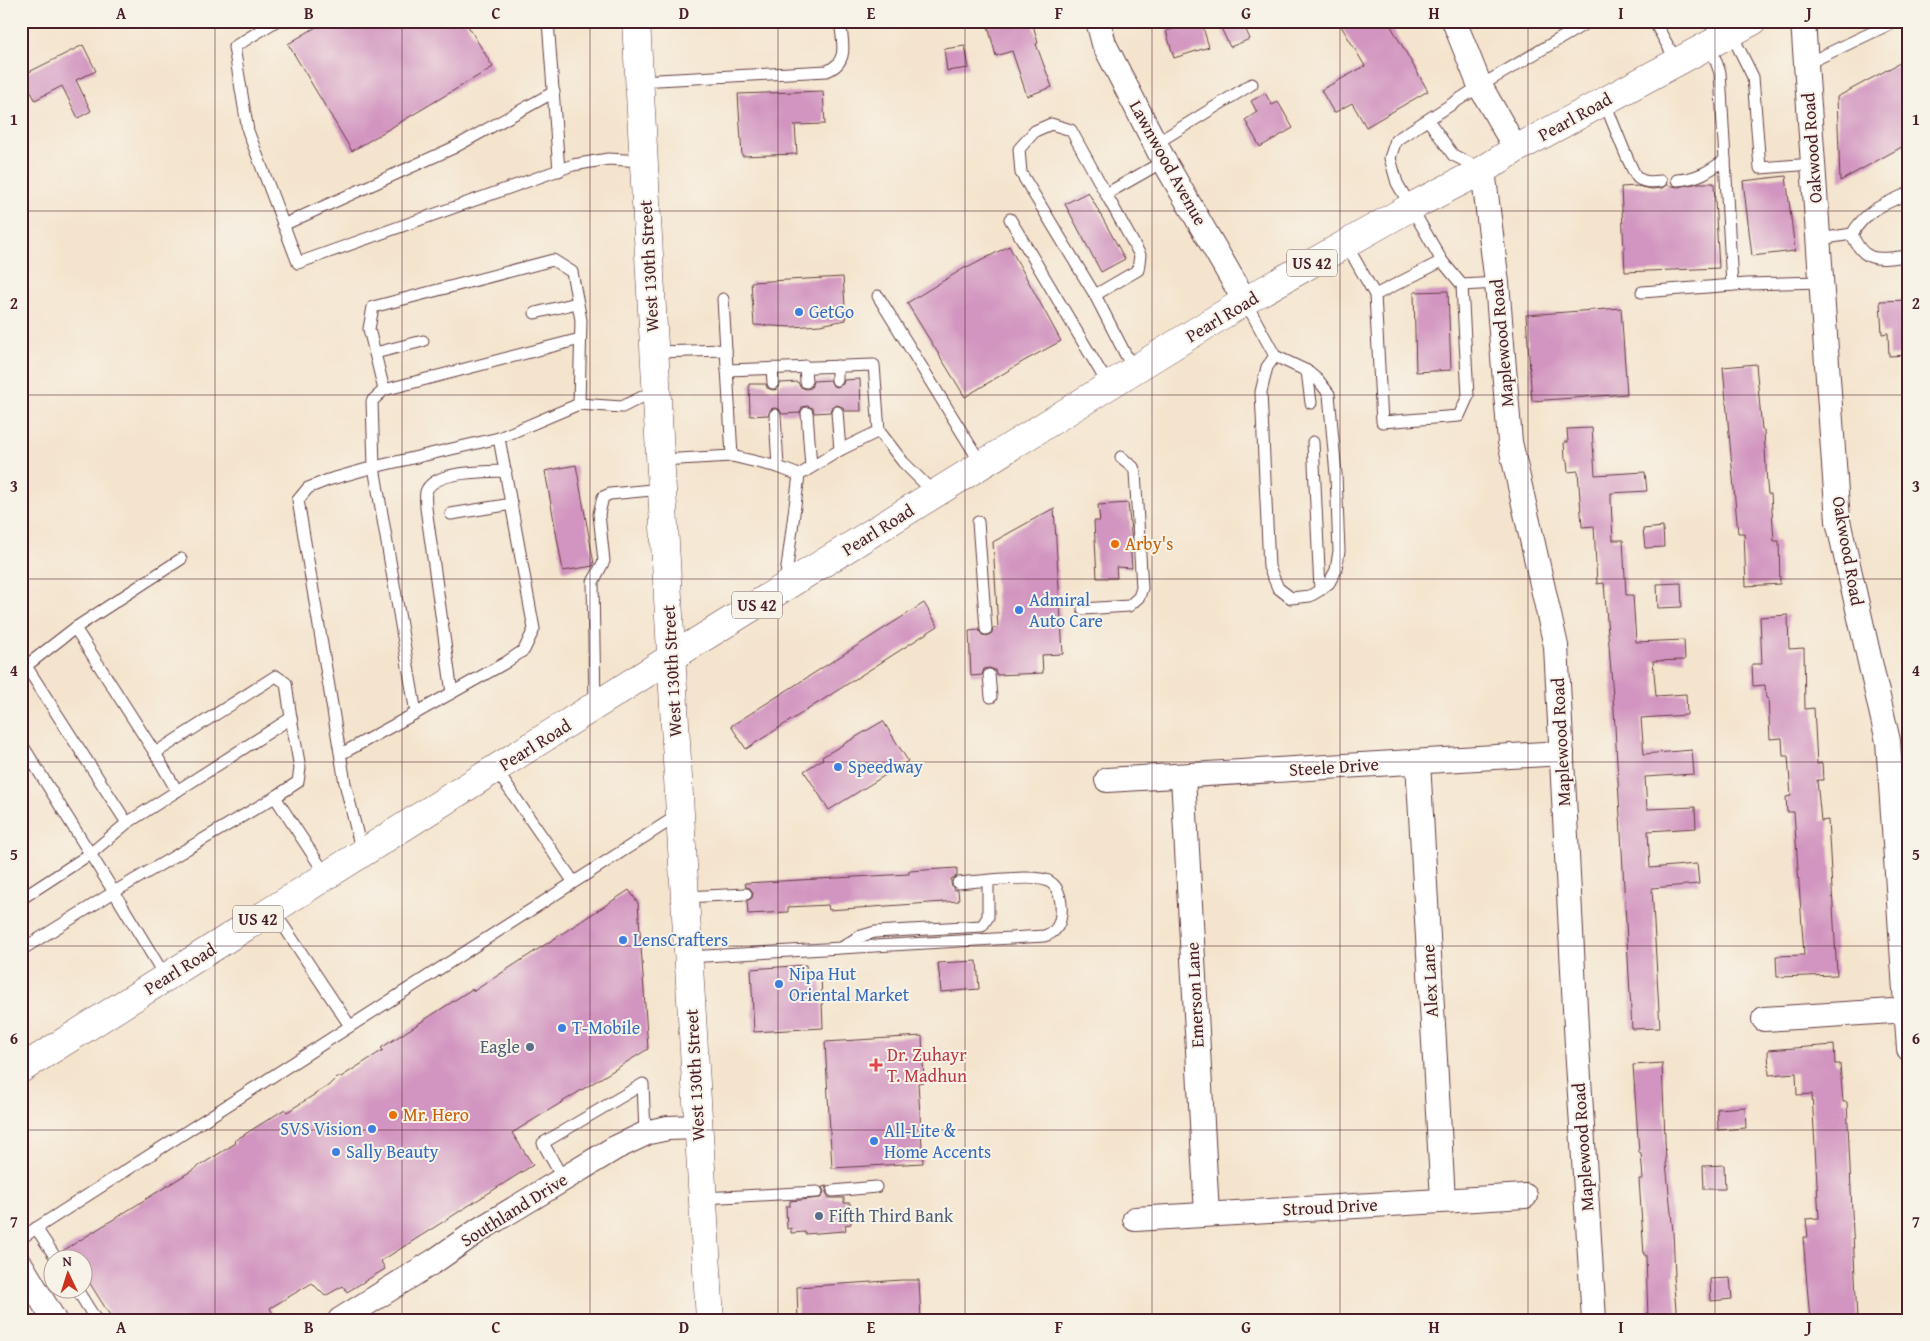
<svg xmlns="http://www.w3.org/2000/svg" width="1930" height="1341" font-family="'Gentium Book Plus',serif">
<style>
.building{fill:#d294c0}
.lines{fill:none;stroke-linecap:round;stroke-linejoin:round}
.service-casing{stroke:#643d43;stroke-width:13}
.minor-casing{stroke:#643d43;stroke-width:26}
.secondary-casing{stroke:#643d43;stroke-width:29}
.primary-casing{stroke:#643d43;stroke-width:29}
.service{stroke:#fff;stroke-width:11}
.minor{stroke:#fff;stroke-width:24}
.secondary{stroke:#fff;stroke-width:28}
.primary{stroke:#fff;stroke-width:28}
.grid{fill:none;stroke:#4a1f2b;stroke-width:1;stroke-opacity:0.55}
.shop-dot{fill:#3f7fe0;stroke:#f7f3e8;stroke-width:2}
.food-dot{fill:#e8710a;stroke:#f7f3e8;stroke-width:2}
.service-dot{fill:#5c6f8a;stroke:#f7f3e8;stroke-width:2}
.health-dot{fill:#e0444e;stroke:#f7f3e8;stroke-width:2}
.labels{text-anchor:middle;stroke-width:4;stroke-linejoin:round;paint-order:stroke}
.shield{fill:#f7f3e8;stroke:#7e5f64;stroke-width:1}
.shield-label{font-size:16px;font-weight:bold;fill:#4a1f2b}
.street-label{font-size:18px;fill:#4a1f2b;stroke:#f7f3e8}
.shop-label{font-size:18px;fill:#366cbe;stroke:#f7f3e8;text-anchor:start}
.food-label{font-size:18px;fill:#c56008;stroke:#f7f3e8;text-anchor:start}
.service-label{font-size:18px;fill:#4e5e75;stroke:#f7f3e8;text-anchor:end}
.health-label{font-size:18px;fill:#be3a42;stroke:#f7f3e8;text-anchor:start}
.neatline{fill:none;stroke:#4a1f2b;stroke-width:2}
.grid-label{font-size:16px;text-anchor:middle;font-weight:bold;fill:#4a1f2b}
</style>
<rect width="100%" height="100%" fill="#f7f3e8"/>
<filter id="ink" filterUnits="userSpaceOnUse"><feTurbulence type="fractalNoise" baseFrequency=".02" numOctaves="2"/><feDisplacementMap in="SourceGraphic" scale="10" xChannelSelector="R" yChannelSelector="G"/><feConvolveMatrix kernelMatrix="1 2 1 2 8 2 1 2 1" color-interpolation-filters="sRGB"/></filter>
<filter id="wash" filterUnits="userSpaceOnUse"><feTurbulence type="fractalNoise" baseFrequency=".0096" numOctaves="4" result="noise"/><feDisplacementMap in="SourceGraphic" scale="20" xChannelSelector="R" yChannelSelector="G"/><feGaussianBlur stdDeviation="1.12" result="paint"/><feColorMatrix in="noise" values="0 0 0 0 0 0 0 0 0 0 0 0 0 0 0 0 0 1.4 0 .05"/><feComposite in="paint" operator="in"/></filter>
<g filter="url(#wash)">
<rect width="100%" height="100%" fill="#f4e4cd"/>
<g id="blocks">
<g class="building">
<polygon points="326,21 465,21 493,67 352,151 288,44"/>
<polygon points="1006,21 1032,21 1038,43 1036,44 1052,87 1027,96 1012,51 996,56 988,26"/>
<polygon points="1198,21 1201,21 1209,47 1174,58 1166,31"/>
<polygon points="1237,21 1242,21 1250,39 1230,47 1221,28"/>
<polygon points="1338,21 1388,21 1428,91 1366,127 1352,103 1334,113 1321,90 1365,66"/>
<polygon points="83,45 96,71 76,80 91,111 78,118 62,86 35,100 23,75"/>
<polygon points="965,46 969,68 947,71 944,49"/>
<polygon points="1909,58 1909,143 1840,181 1837,97"/>
<polygon points="823,91 825,124 795,125 797,154 742,156 738,94"/>
<polygon points="1265,93 1272,105 1278,102 1293,128 1260,147 1245,120 1257,112 1251,101"/>
<polygon points="1786,176 1795,251 1752,256 1743,181"/>
<polygon points="1699,183 1714,183 1719,268 1625,272 1621,187 1637,186 1652,189 1662,188 1667,185 1678,187"/>
<polygon points="1088,192 1125,259 1101,272 1065,204"/>
<polygon points="1009,246 1061,341 1024,361 965,397 907,303 966,267 967,268"/>
<polygon points="843,277 846,320 820,325 792,327 754,325 751,282"/>
<polygon points="1448,291 1451,370 1416,372 1414,292"/>
<polygon points="1909,300 1909,355 1889,356 1888,333 1882,334 1880,301"/>
<polygon points="1621,308 1627,394 1532,401 1526,315"/>
<polygon points="1756,364 1762,430 1764,430 1767,485 1768,494 1771,494 1774,541 1779,541 1780,584 1746,586 1744,533 1738,533 1723,367"/>
<polygon points="860,379 861,411 844,411 843,407 837,405 832,406 830,412 814,413 813,408 807,406 802,407 800,413 782,414 779,409 774,408 771,409 768,415 750,416 749,384 766,384 767,388 773,390 778,389 780,383 798,382 800,387 806,389 811,388 813,381 830,380 833,386 837,387 843,384 844,380"/>
<polygon points="1592,428 1595,475 1645,472 1647,491 1611,493 1611,501 1613,540 1623,540 1626,595 1633,595 1636,642 1684,640 1685,660 1653,661 1656,696 1686,694 1687,715 1641,718 1644,754 1692,750 1694,774 1645,777 1647,809 1695,807 1696,828 1648,831 1650,868 1697,864 1699,884 1652,888 1660,1028 1632,1029 1614,709 1604,583 1597,584 1594,526 1582,527 1578,471 1568,472 1567,460 1565,459 1564,442 1568,442 1567,429"/>
<polygon points="576,465 594,564 593,566 563,571 545,471"/>
<polygon points="1128,503 1132,543 1130,543 1132,568 1116,567 1117,578 1097,578 1094,521 1100,521 1098,505"/>
<polygon points="1054,508 1063,654 1042,655 1043,673 997,675 995,670 989,668 984,669 982,675 971,676 969,631 979,630 982,635 987,636 992,633 993,628 998,628 993,542"/>
<polygon points="1663,527 1664,547 1645,548 1643,529"/>
<polygon points="1681,583 1682,607 1658,608 1657,584"/>
<polygon points="924,603 938,626 746,749 731,726"/>
<polygon points="1788,615 1789,649 1804,648 1805,709 1814,708 1817,764 1822,763 1823,780 1817,780 1821,821 1828,820 1837,975 1777,977 1776,956 1804,955 1794,812 1787,812 1786,797 1791,796 1788,756 1783,756 1782,738 1770,739 1768,698 1766,698 1765,685 1753,686 1752,664 1762,664 1760,617"/>
<polygon points="883,721 908,761 829,810 804,771 823,759 822,757"/>
<polygon points="957,868 957,876 951,879 951,884 954,890 958,890 959,901 829,910 828,905 788,907 788,912 748,914 747,901 752,898 753,893 750,888 746,887 745,883 909,874 909,871"/>
<polygon points="629,890 638,903 648,1049 512,1133 533,1165 381,1261 385,1269 347,1292 343,1286 325,1296 312,1283 270,1308 276,1320 113,1320 82,1271 82,1258 63,1258 61,1252 236,1143 234,1141 285,1109 287,1112 328,1086 337,1077 341,1077 383,1050 381,1048 472,989 474,991"/>
<polygon points="977,961 979,989 941,992 938,963"/>
<polygon points="806,965 807,975 821,974 823,1028 754,1032 751,969"/>
<polygon points="922,1036 924,1082 918,1083 923,1163 832,1168 825,1042"/>
<polygon points="1834,1045 1835,1064 1840,1064 1843,1102 1847,1102 1857,1320 1810,1320 1803,1237 1808,1237 1806,1219 1819,1218 1812,1094 1797,1095 1796,1073 1769,1075 1768,1050"/>
<polygon points="1662,1063 1666,1163 1673,1232 1675,1276 1673,1276 1677,1320 1648,1320 1646,1255 1644,1255 1639,1179 1643,1179 1641,1154 1639,1153 1633,1065"/>
<polygon points="1745,1107 1746,1128 1718,1130 1717,1109"/>
<polygon points="1724,1165 1725,1189 1704,1189 1703,1166"/>
<polygon points="827,1186 826,1192 829,1198 844,1198 844,1203 850,1203 851,1224 845,1225 846,1230 844,1231 805,1234 805,1232 791,1233 791,1228 787,1229 786,1206 790,1206 790,1201 821,1198 824,1192 822,1187"/>
<polygon points="1730,1278 1732,1299 1711,1301 1710,1279"/>
<polygon points="902,1280 919,1280 921,1320 798,1320 797,1287"/>
</g>
</g>
</g>
<g filter="url(#ink)">
<use href="#blocks" fill-opacity="0" stroke="#643d43" stroke-width="1"/>
<g class="lines">
<defs>
<g id="service">
<polyline points="276,21 234,47 248,131 298,263 573,165 608,159 643,161"/>
<polyline points="548,21 559,171"/>
<polyline points="1654,21 1677,62"/>
<polyline points="1709,21 1719,40"/>
<polyline points="1731,33 1753,77 1760,168 1813,164"/>
<polyline points="1806,64 1896,21"/>
<path d="M639,81L827,71C850,62 842,41 840,21"/>
<path d="M1604,101C1609,112 1632,174 1638,178C1645,183 1653,182 1661,181"/>
<polyline points="1428,120 1453,155 1479,168"/>
<polyline points="1155,144 1252,84"/>
<polyline points="1725,160 1732,285"/>
<path d="M1677,180C1697,179 1709,171 1725,160L1720,73L1710,44"/>
<polyline points="1010,219 1109,386"/>
<polyline points="283,225 453,148 554,92"/>
<path d="M1852,234C1866,210 1884,204 1909,193"/>
<path d="M1852,234C1864,265 1880,259 1909,256"/>
<polyline points="1819,239 1852,234"/>
<polyline points="1346,244 1375,295 1382,422 1459,416 1468,396 1462,285 1442,261 1397,183 1390,158 1396,140 1480,86 1590,21"/>
<polyline points="1462,285 1497,283"/>
<polyline points="1642,292 1747,284 1822,282"/>
<polyline points="1095,295 1021,173 1019,149 1035,131 1051,124 1071,130 1106,194"/>
<polyline points="1375,295 1442,261"/>
<polyline points="878,296 982,465"/>
<polyline points="723,299 726,350"/>
<polyline points="1245,301 1275,356 1307,371 1319,381 1329,394 1336,475 1339,551 1336,570 1329,583 1320,590 1310,596 1291,598 1278,588 1269,567 1261,392 1267,367 1275,356"/>
<polyline points="535,313 577,303"/>
<polyline points="655,352 726,350 732,456 661,460"/>
<polyline points="375,353 423,341"/>
<polyline points="805,366 806,382"/>
<polyline points="837,366 837,380"/>
<polyline points="772,368 773,383"/>
<polyline points="727,370 874,365 879,431"/>
<polyline points="1134,371 1095,295 1138,270 1140,255 1106,194 1164,161"/>
<polyline points="1307,371 1311,403"/>
<polyline points="384,390 369,329 373,307 553,260 572,272 581,320 579,404"/>
<polyline points="837,412 840,450"/>
<polyline points="807,413 811,467"/>
<polyline points="775,415 778,467"/>
<polyline points="1313,442 1320,590"/>
<polyline points="732,456 778,467 799,475"/>
<polyline points="451,514 512,504"/>
<polyline points="978,522 986,629"/>
<polyline points="785,583 799,475 840,450 879,431 903,462 935,494"/>
<polyline points="1083,609 1129,606 1139,597 1142,588 1135,472 1133,467 1121,457"/>
<polyline points="75,628 181,559"/>
<polyline points="989,675 991,697"/>
<path d="M452,693L426,508C426,504 425,497 426,492C433,470 487,472 506,471"/>
<polyline points="595,705 593,582 604,561 599,514 603,497 610,494 662,489"/>
<polyline points="416,713 505,663 524,650 534,629 499,438"/>
<polyline points="21,743 114,892 275,797 326,875"/>
<polyline points="155,753 177,791"/>
<polyline points="341,754 416,713 374,467 372,401 384,390 580,339"/>
<polyline points="496,770 573,881"/>
<polyline points="275,797 298,782 300,768 291,718"/>
<polyline points="362,853 345,783 298,500 308,488 328,480 374,467 499,438 579,404 622,407 656,390"/>
<polyline points="685,897 746,894"/>
<polyline points="21,899 90,854 127,823 291,718 286,683 276,676 155,753 75,628 26,666 127,823"/>
<polyline points="273,910 350,1026"/>
<polyline points="843,947 858,937 875,932 982,926 988,917 988,881"/>
<polyline points="21,950 114,892 166,978"/>
<path d="M688,957L1044,936C1055,933 1060,926 1061,914C1062,903 1060,888 1050,882C1038,873 975,882 958,883"/>
<polyline points="563,1179 543,1143 643,1084 645,1134"/>
<polyline points="833,1191 876,1187"/>
<polyline points="703,1198 817,1192"/>
<polyline points="36,1228 56,1258"/>
<polyline points="21,1238 680,814"/>
<polyline points="76,1288 96,1320"/>
</g>
<g id="minor">
<polyline points="1098,21 1104,44 1164,161 1245,301"/>
<polyline points="1454,21 1480,86 1516,149"/>
<polyline points="1803,21 1838,521 1888,741 1909,1049"/>
<polyline points="1483,170 1497,283 1510,442 1556,646 1577,1046 1594,1320"/>
<polyline points="1418,762 1443,1200"/>
<polyline points="1183,777 1207,1214"/>
<polyline points="1107,780 1562,753"/>
<polyline points="1764,1019 1909,1010"/>
<polyline points="1135,1219 1525,1196"/>
<polyline points="21,1265 54,1320"/>
<polyline points="340,1320 436,1260 479,1230 615,1148 649,1132 668,1128 698,1127"/>
</g>
<polyline id="secondary" points="636,21 680,814 710,1320"/>
<polyline id="primary" points="21,1069 672,657 1245,301 1411,207 1483,170 1516,149 1753,21"/>
</defs>
<use href="#service" class="service-casing"/>
<use href="#minor" class="minor-casing"/>
<use href="#secondary" class="secondary-casing"/>
<use href="#primary" class="primary-casing"/>
<use href="#service" class="service"/>
<use href="#minor" class="minor"/>
<use href="#secondary" class="secondary"/>
<use href="#primary" class="primary"/>
</g>
</g>
<path class="grid" d="M215,21V1320M402,21V1320M590,21V1320M778,21V1320M965,21V1320M1152,21V1320M1340,21V1320M1528,21V1320M1715,21V1320M21,211H1909M21,395H1909M21,579H1909M21,762H1909M21,946H1909M21,1130H1909"/>
<g class="shop-dot">
<circle cx="799" cy="312" r="5"/>
<circle cx="1019" cy="610" r="5"/>
<circle cx="838" cy="767" r="5"/>
<circle cx="623" cy="940" r="5"/>
<circle cx="779" cy="984" r="5"/>
<circle cx="562" cy="1028" r="5"/>
<circle cx="372" cy="1129" r="5"/>
<circle cx="874" cy="1141" r="5"/>
<circle cx="336" cy="1152" r="5"/>
</g>
<g class="food-dot">
<circle cx="1115" cy="544" r="5"/>
<circle cx="393" cy="1115" r="5"/>
</g>
<g class="service-dot">
<circle cx="530" cy="1047" r="5"/>
<circle cx="819" cy="1216" r="5"/>
</g>
<path class="health-dot" d="M873.5 1057.5h5v5h5v5h-5v5h-5v-5h-5v-5h5z"/>
<g class="labels">
<g class="shield">
<rect x="1287" y="249.5" width="50" height="27" rx="4"/>
<rect x="732" y="591.5" width="50" height="27" rx="4"/>
<rect x="233" y="905.5" width="50" height="27" rx="4"/>
</g>
<g class="shield-label">
<text x="1312" y="269">US 42</text>
<text x="757" y="611">US 42</text>
<text x="258" y="925">US 42</text>
</g>
<g class="street-label">
<text transform="translate(1575 117) rotate(-29)" y="6">Pearl Road</text>
<text transform="translate(1812 148) rotate(-94)" y="6">Oakwood Road</text>
<text transform="translate(1168 163) rotate(61)" y="6">Lawnwood Avenue</text>
<text transform="translate(649 266) rotate(-93)" y="6">West 130th Street</text>
<text transform="translate(1222 317) rotate(-31)" y="6">Pearl Road</text>
<text transform="translate(1502 343) rotate(-95)" y="6">Maplewood Road</text>
<text transform="translate(878 530) rotate(-32)" y="6">Pearl Road</text>
<text transform="translate(1848 551) rotate(80)" y="6">Oakwood Road</text>
<text transform="translate(672 671) rotate(-93)" y="6">West 130th Street</text>
<text transform="translate(1561 742) rotate(-93)" y="6">Maplewood Road</text>
<text transform="translate(535 745) rotate(-32)" y="6">Pearl Road</text>
<text transform="translate(1334 767) rotate(-4)" y="6">Steele Drive</text>
<text transform="translate(180 969) rotate(-32)" y="6">Pearl Road</text>
<text transform="translate(1430 981) rotate(-93)" y="6">Alex Lane</text>
<text transform="translate(1195 995) rotate(-93)" y="6">Emerson Lane</text>
<text transform="translate(695 1075) rotate(-93)" y="6">West 130th Street</text>
<text transform="translate(1583 1147) rotate(-94)" y="6">Maplewood Road</text>
<text transform="translate(1330 1207) rotate(-3)" y="6">Stroud Drive</text>
<text transform="translate(514 1210) rotate(-32)" y="6">Southland Drive</text>
</g>
<g class="shop-label">
<text x="809" y="318">GetGo</text>
<text x="1029" y="606">Admiral<tspan x="1029" dy="21">Auto Care</tspan></text>
<text x="848" y="773">Speedway</text>
<text x="633" y="946">LensCrafters</text>
<text x="789" y="980">Nipa Hut<tspan x="789" dy="21">Oriental Market</tspan></text>
<text x="572" y="1034">T-Mobile</text>
<text x="362" y="1135" text-anchor="end">SVS Vision</text>
<text x="884" y="1137">All-Lite &amp;<tspan x="884" dy="21">Home Accents</tspan></text>
<text x="346" y="1158">Sally Beauty</text>
</g>
<g class="food-label">
<text x="1125" y="550">Arby's</text>
<text x="403" y="1121">Mr. Hero</text>
</g>
<g class="service-label">
<text x="520" y="1053">Eagle</text>
<text x="829" y="1222" text-anchor="start">Fifth Third Bank</text>
</g>
<g class="health-label">
<text x="887" y="1061">Dr. Zuhayr<tspan x="887" dy="21">T. Madhun</tspan></text>
</g>
</g>
<rect width="1930" height="1341" fill="none" stroke="#f7f3e8" stroke-width="55"/>
<g transform="translate(68 1274) rotate(356)"><circle r="24" fill="#f7f3e8" stroke="#b29e9c"/>
<path d="M0-4L9 19L0 12L-9 19Z" fill="#c8321e"/>
<text y="-8" font-size="14" font-weight="bold" text-anchor="middle" fill="#4a1f2b">N</text>
</g>
<rect x="28" y="28" width="1874" height="1286" class="neatline"/>
<g class="grid-label">
<text x="121" y="19">A</text>
<text x="309" y="19">B</text>
<text x="496" y="19">C</text>
<text x="684" y="19">D</text>
<text x="871" y="19">E</text>
<text x="1059" y="19">F</text>
<text x="1246" y="19">G</text>
<text x="1434" y="19">H</text>
<text x="1621" y="19">I</text>
<text x="1809" y="19">J</text>
<text x="14" y="125">1</text>
<text x="1916" y="125">1</text>
<text x="14" y="309">2</text>
<text x="1916" y="309">2</text>
<text x="14" y="492">3</text>
<text x="1916" y="492">3</text>
<text x="14" y="676">4</text>
<text x="1916" y="676">4</text>
<text x="14" y="860">5</text>
<text x="1916" y="860">5</text>
<text x="14" y="1044">6</text>
<text x="1916" y="1044">6</text>
<text x="14" y="1227">7</text>
<text x="1916" y="1227">7</text>
<text x="121" y="1333">A</text>
<text x="309" y="1333">B</text>
<text x="496" y="1333">C</text>
<text x="684" y="1333">D</text>
<text x="871" y="1333">E</text>
<text x="1059" y="1333">F</text>
<text x="1246" y="1333">G</text>
<text x="1434" y="1333">H</text>
<text x="1621" y="1333">I</text>
<text x="1809" y="1333">J</text>
</g>
</svg>
